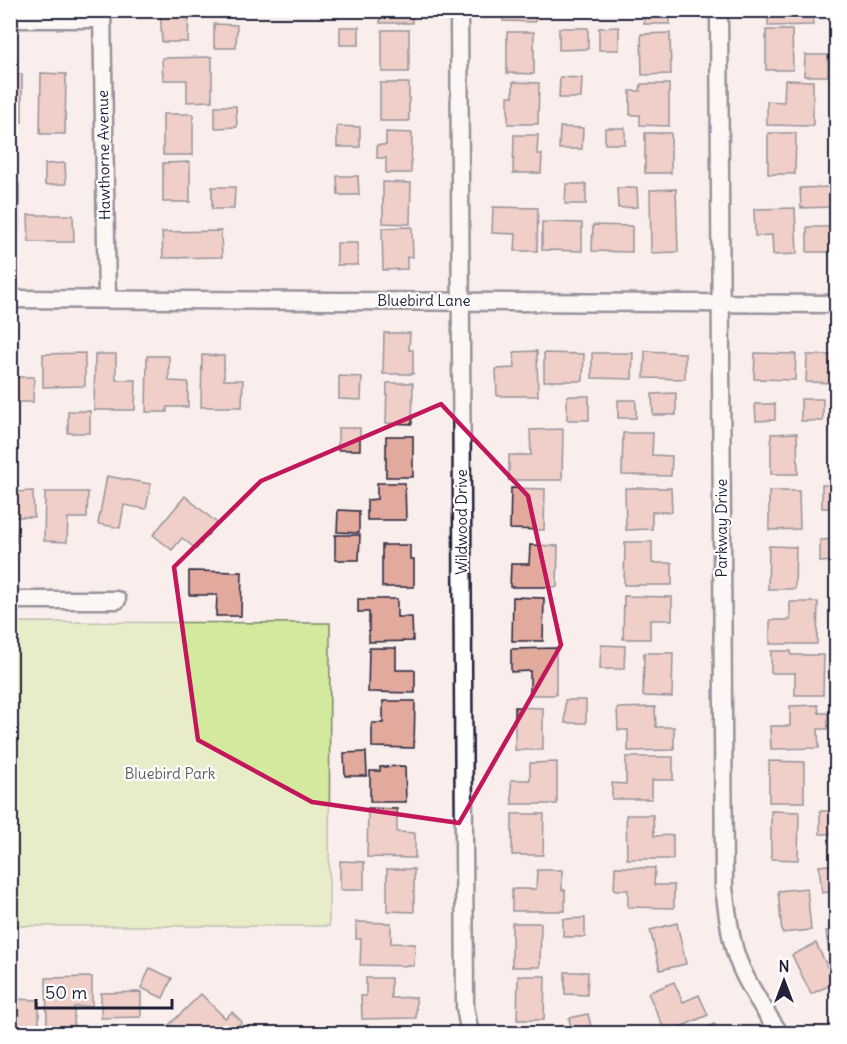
<svg xmlns="http://www.w3.org/2000/svg" width="847" height="1044" font-family="Delius,sans-serif">
<style>
.green{fill:#d3e99e;stroke:#7a866c;stroke-width:1.5}
.building{fill:#e2a99d;stroke:#22223b;stroke-width:1.5}
.lines{fill:none;stroke-linecap:round;stroke-linejoin:round}
.street-casing{stroke:#22223b;stroke-width:21}
.street{stroke:#fff;stroke-width:16}
.marked{fill:none;stroke:#c2185b;stroke-width:4.5;stroke-linejoin:round}
.labels{text-anchor:middle;stroke-width:4.5;stroke-linejoin:round;paint-order:stroke}
.street-label{font-size:15px;fill:#22223b;stroke:#fff}
.park-label{font-size:15px;fill:#575e59;stroke:#fff}
</style>
<rect width="100%" height="100%" fill="#f9eeeb"/>
<filter id="ink" filterUnits="userSpaceOnUse"><feTurbulence type="fractalNoise" baseFrequency=".0167" numOctaves="2"/><feDisplacementMap in="SourceGraphic" scale="12" xChannelSelector="R" yChannelSelector="G"/><feConvolveMatrix kernelMatrix="1 2 1 2 8 2 1 2 1" color-interpolation-filters="sRGB"/></filter>
<g filter="url(#ink)">
<polygon class="green" points="11,622 330,623 329,926 11,926"/>
<g class="building">
<polygon points="160,10 189,10 188,42 162,42"/>
<rect x="380" y="10" width="32" height="13"/>
<polygon points="503,10 535,10 535,22 503,21"/>
<polygon points="632,10 670,10 670,24 644,24 644,12"/>
<polygon points="768,10 813,10 813,25 768,26"/>
<polygon points="214,24 237,25 236,48 214,48"/>
<rect x="340" y="27" width="19" height="18"/>
<polygon points="619,27 619,50 599,50 599,28"/>
<polygon points="559,28 588,28 588,49 559,50"/>
<rect x="382" y="30" width="27" height="42"/>
<polygon points="766,30 792,30 793,70 766,70"/>
<polygon points="507,32 534,32 534,74 507,73"/>
<polygon points="670,33 671,74 642,75 641,34"/>
<polygon points="805,55 828,55 828,76 804,76"/>
<polygon points="212,57 212,101 187,102 187,80 163,80 162,58"/>
<polygon points="41,73 66,74 65,134 40,134"/>
<polygon points="22,74 22,122 10,122 10,75"/>
<polygon points="560,77 582,78 581,98 559,98"/>
<polygon points="785,80 813,81 813,126 767,125 767,101 784,102"/>
<polygon points="513,82 539,83 538,124 508,124 508,96 513,96"/>
<rect x="380" y="83" width="29" height="38"/>
<polygon points="641,84 669,84 669,126 640,125 640,115 630,115 630,91 640,91"/>
<polygon points="215,106 236,106 237,127 215,128"/>
<rect x="163" y="114" width="30" height="41"/>
<polygon points="337,126 360,127 360,147 337,147"/>
<polygon points="560,127 583,128 582,149 559,149"/>
<rect x="605" y="128" width="20" height="16"/>
<polygon points="386,132 412,133 411,173 386,173 386,158 377,158 377,145 386,145"/>
<rect x="645" y="133" width="26" height="40"/>
<polygon points="768,133 796,133 795,174 768,174"/>
<polygon points="514,135 538,135 537,154 542,154 541,173 513,173"/>
<polygon points="190,162 190,202 163,202 163,163"/>
<polygon points="65,163 66,184 45,185 45,164"/>
<polygon points="337,176 358,176 359,195 338,195"/>
<polygon points="383,182 411,183 410,224 383,223"/>
<rect x="10" y="184" width="9" height="46"/>
<polygon points="566,184 586,184 586,204 565,204"/>
<polygon points="212,187 235,187 234,209 212,209"/>
<polygon points="830,187 830,207 801,208 800,188"/>
<polygon points="617,188 637,188 638,207 618,208"/>
<polygon points="676,189 678,252 651,253 650,190"/>
<polygon points="493,207 538,208 537,251 515,251 516,234 492,233"/>
<polygon points="795,208 797,254 773,255 772,235 755,236 754,209"/>
<polygon points="28,215 73,215 74,242 29,242"/>
<polygon points="542,222 582,223 582,251 542,250"/>
<polygon points="593,225 632,226 632,252 592,251"/>
<polygon points="412,227 413,257 407,257 407,269 383,270 382,228"/>
<rect x="807" y="227" width="29" height="25"/>
<polygon points="221,231 222,257 163,258 162,232"/>
<rect x="337" y="243" width="21" height="22"/>
<polygon points="384,333 410,333 409,350 413,350 413,374 383,374"/>
<polygon points="537,351 538,396 497,396 496,369 515,368 514,352"/>
<polygon points="645,351 685,353 685,379 644,378"/>
<polygon points="10,353 16,354 16,377 34,377 33,402 10,402"/>
<polygon points="85,353 85,386 43,387 43,354"/>
<polygon points="544,353 584,354 583,381 544,381"/>
<polygon points="592,353 633,353 632,379 592,378"/>
<polygon points="755,353 796,354 795,380 754,379"/>
<polygon points="95,354 116,354 116,380 136,380 135,410 94,410"/>
<polygon points="202,355 224,356 224,380 243,380 242,407 201,407"/>
<polygon points="807,355 836,355 836,383 806,382"/>
<polygon points="147,356 169,356 169,381 188,382 188,407 167,407 167,412 146,412"/>
<polygon points="339,376 362,377 361,400 339,399"/>
<polygon points="387,383 413,383 412,424 386,423"/>
<polygon points="676,393 676,415 653,415 652,394"/>
<rect x="567" y="396" width="22" height="24"/>
<rect x="801" y="399" width="22" height="22"/>
<rect x="618" y="400" width="18" height="18"/>
<polygon points="755,404 775,404 775,420 756,421"/>
<rect x="68" y="411" width="22" height="22"/>
<rect x="338" y="428" width="22" height="22"/>
<polygon points="563,429 562,480 509,480 509,455 531,455 530,430"/>
<polygon points="623,433 653,433 652,455 672,456 671,476 622,475"/>
<polygon points="797,433 798,474 771,474 771,434"/>
<rect x="386" y="436" width="27" height="41"/>
<polygon points="107,476 151,484 146,509 124,505 120,528 98,524"/>
<polygon points="377,483 405,483 406,520 367,520 367,500 377,499"/>
<rect x="822" y="485" width="14" height="23"/>
<polygon points="10,487 13,487 13,492 33,491 34,517 15,517 16,542 10,542"/>
<polygon points="511,488 545,489 544,530 510,529"/>
<polygon points="625,488 671,488 672,512 652,512 652,529 626,530"/>
<polygon points="769,491 799,491 800,529 769,530"/>
<polygon points="45,492 88,492 87,518 68,518 67,542 44,541"/>
<polygon points="185,496 217,523 196,549 182,538 172,550 153,535"/>
<polygon points="338,510 359,511 359,533 337,532"/>
<polygon points="335,535 360,535 359,560 335,560"/>
<polygon points="836,539 836,561 820,562 820,540"/>
<polygon points="625,542 652,542 652,563 672,563 672,585 624,585"/>
<polygon points="382,545 410,545 410,559 414,559 414,587 382,587"/>
<polygon points="530,545 558,546 557,587 510,587 511,564 529,564"/>
<polygon points="769,546 796,547 795,589 768,589"/>
<polygon points="189,571 242,572 241,616 216,616 217,595 189,595"/>
<polygon points="624,596 672,597 672,620 650,620 650,639 623,639"/>
<polygon points="513,597 544,598 543,641 512,641"/>
<polygon points="358,599 397,599 397,617 412,617 413,641 369,642 369,612 358,612"/>
<polygon points="790,602 818,602 817,644 770,644 770,620 790,620"/>
<polygon points="601,645 625,646 624,669 600,669"/>
<polygon points="369,648 396,648 396,670 415,670 415,693 368,692"/>
<polygon points="556,648 556,695 530,695 530,671 511,672 511,649"/>
<polygon points="771,651 791,651 791,655 824,655 823,695 795,695 795,673 771,673"/>
<polygon points="644,653 673,653 672,697 643,696"/>
<rect x="565" y="700" width="21" height="23"/>
<polygon points="383,701 415,701 414,748 372,747 372,723 383,723"/>
<polygon points="818,705 819,713 828,713 828,729 818,729 819,748 771,749 770,726 790,726 790,706"/>
<polygon points="515,707 543,708 543,750 515,750"/>
<polygon points="655,707 656,727 674,727 674,750 628,751 628,730 618,730 617,708"/>
<polygon points="366,752 367,776 345,776 344,753"/>
<polygon points="626,757 673,757 673,780 652,780 652,799 612,799 612,783 626,784"/>
<polygon points="769,761 804,762 804,802 769,802"/>
<polygon points="557,762 557,804 512,804 511,780 530,780 530,763"/>
<polygon points="405,766 406,802 370,802 370,771 380,771 380,767"/>
<polygon points="368,808 397,809 397,832 415,833 415,858 367,857"/>
<polygon points="771,811 799,812 798,860 771,859"/>
<rect x="820" y="811" width="16" height="23"/>
<polygon points="512,814 544,814 543,855 512,855"/>
<polygon points="626,815 653,815 654,836 673,835 673,859 627,859"/>
<polygon points="340,861 364,862 364,890 340,890"/>
<polygon points="836,864 836,891 822,893 819,866"/>
<polygon points="615,867 655,868 654,885 674,885 674,908 628,907 628,890 614,890"/>
<polygon points="387,869 414,869 414,912 387,911"/>
<polygon points="537,870 562,870 562,890 565,890 565,911 512,911 512,889 536,889"/>
<polygon points="807,888 811,930 782,933 778,891"/>
<polygon points="585,918 585,937 563,937 563,919"/>
<polygon points="356,922 391,923 391,943 415,944 414,966 360,965 361,939 356,939"/>
<polygon points="512,923 541,923 540,967 512,967"/>
<polygon points="677,923 686,964 660,970 650,930"/>
<polygon points="836,929 836,953 829,954 826,931"/>
<polygon points="816,943 835,983 811,994 792,955"/>
<rect x="10" y="958" width="5" height="21"/>
<polygon points="150,968 172,978 163,998 141,988"/>
<polygon points="565,972 588,972 587,995 565,994"/>
<polygon points="518,976 545,976 544,1020 517,1020"/>
<polygon points="92,977 92,1006 74,1007 74,1027 47,1028 46,978"/>
<polygon points="366,978 391,978 391,998 416,997 416,1018 362,1019 361,996 366,996"/>
<polygon points="674,982 683,1002 699,995 708,1015 666,1033 648,993"/>
<polygon points="141,992 141,1017 101,1018 101,993"/>
<polygon points="201,994 225,1018 232,1012 242,1022 230,1034 206,1034 203,1031 200,1034 178,1034 169,1025"/>
<polygon points="10,999 39,1000 39,1027 10,1026"/>
<polygon points="588,1014 593,1034 572,1034 569,1018"/>
<polygon points="714,1024 720,1034 696,1034"/>
<polygon points="418,1029 419,1034 393,1034 393,1032"/>
</g>
<g class="lines">
<defs>
<g id="street">
<polyline points="102,10 107,299"/>
<polyline points="459,10 465,1007 470,1034"/>
<path d="M719,10L724,888C728,915 730,945 742,970C752,992 766,1013 780,1034"/>
<polyline points="10,19 102,19"/>
<polyline points="10,299 836,304"/>
<polyline points="10,600 117,600"/>
</g>
</defs>
<use href="#street" class="street-casing"/>
<use href="#street" class="street"/>
</g>
</g>
<path d="M0 0H847V1044H0ZM441,404L528,496L561,645L459,823L312,802L198,740L174,567L261,481Z" fill="#f9eeeb" fill-opacity=".55" fill-rule="evenodd"/>
<path class="marked" d="M441,404L528,496L561,645L459,823L312,802L198,740L174,567L261,481Z"/>
<g class="labels">
<g class="street-label">
<text transform="translate(104 155) rotate(-91)" y="5">Hawthorne Avenue</text>
<text x="424" y="306">Bluebird Lane</text>
<text transform="translate(462 522) rotate(-90)" y="5">Wildwood Drive</text>
<text transform="translate(722 528) rotate(-90)" y="5">Parkway Drive</text>
</g>
<g class="park-label">
<text x="170" y="779">Bluebird Park</text>
</g>
</g>
<rect width="847" height="1044" fill="none" stroke="#fff" stroke-width="36"/>
<rect x="18" y="18" width="811" height="1008" fill="none" stroke="#22223b" stroke-width="2" filter="url(#ink)"/>
<g transform="translate(784 981)" stroke="#ffffff" stroke-width="4.5" paint-order="stroke">
<path d="M0-4.5L10 22L0 15L-10 22Z" fill="#22223b"/>
<text y="-9" font-size="16" font-weight="bold" text-anchor="middle" fill="#22223b">N</text>
</g>
<path d="M36 999v9h136v-9" fill="none" stroke="#22223b" stroke-width="3"/>
<text x="45" y="999" font-size="18" fill="#22223b" stroke="#ffffff" stroke-width="4.5" paint-order="stroke">50 m</text>
</svg>
